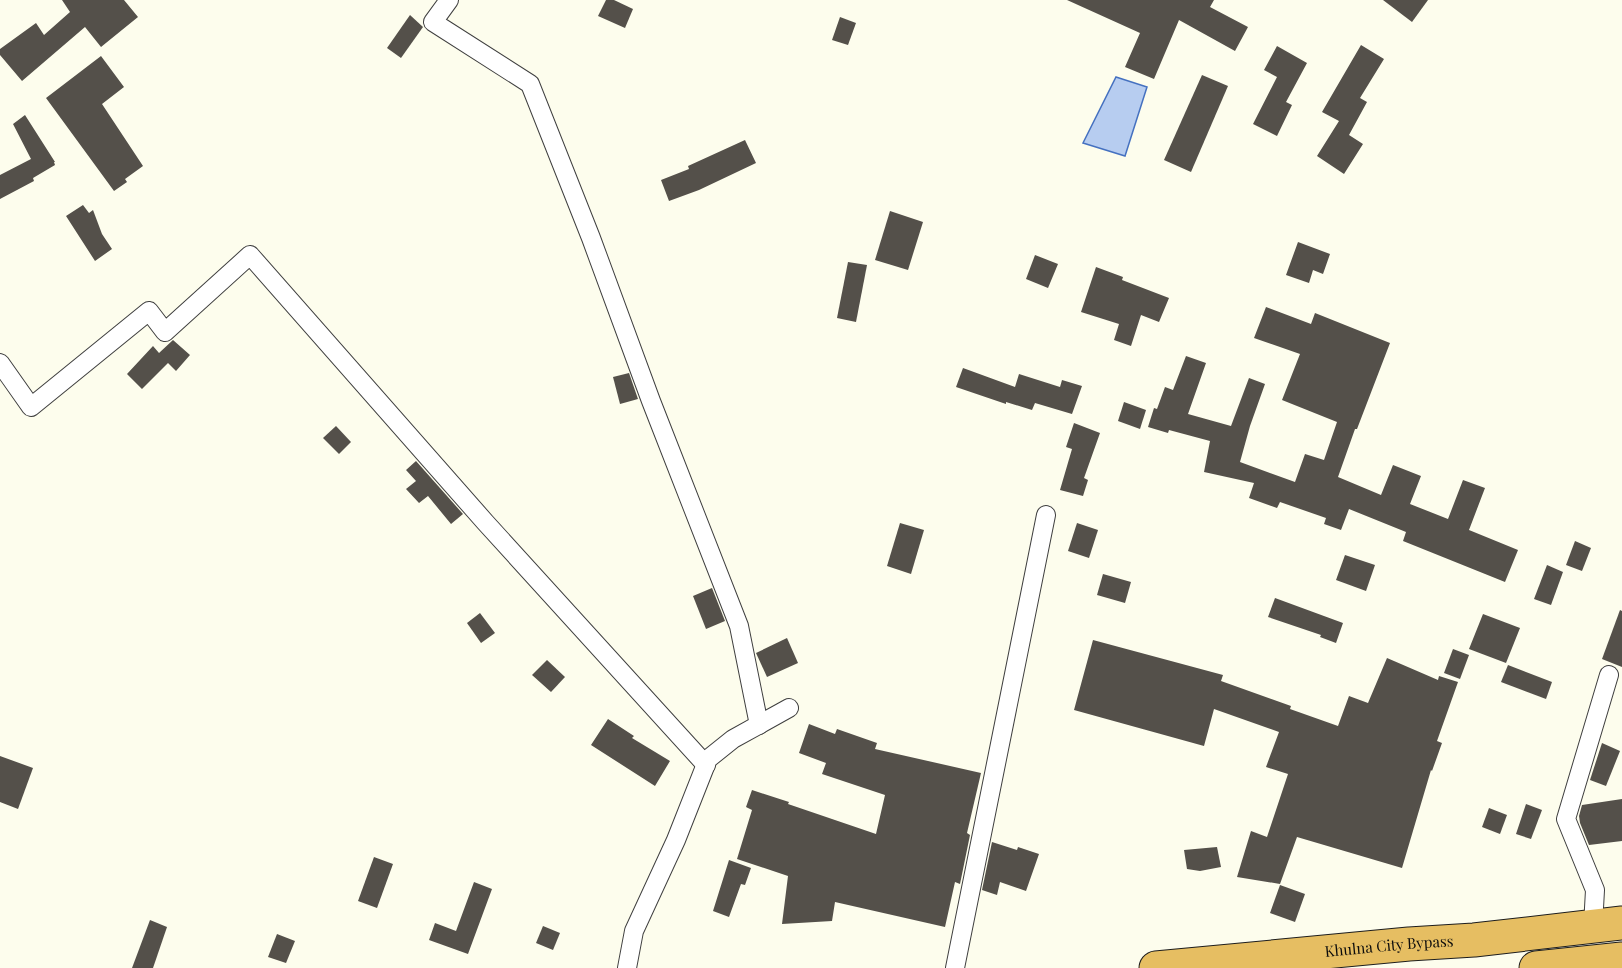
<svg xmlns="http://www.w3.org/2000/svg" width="1622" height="968" font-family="'Playfair Display',serif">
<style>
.water{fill:#b7cdf0;stroke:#4571c0;stroke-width:1.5}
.building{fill:#54504a}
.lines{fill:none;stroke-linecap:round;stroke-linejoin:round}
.street-casing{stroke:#3f3f3f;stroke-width:20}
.highway-casing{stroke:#1d1d1d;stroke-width:35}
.street{stroke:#fff;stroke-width:18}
.highway{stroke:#e6be62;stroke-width:33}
.labels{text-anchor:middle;stroke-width:6;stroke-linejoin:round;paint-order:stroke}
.street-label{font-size:15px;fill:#0c0c0c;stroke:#fff}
</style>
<rect width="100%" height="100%" fill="#fdfded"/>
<polygon class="water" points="1116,77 1147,87 1125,156 1083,143"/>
<g class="building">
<polygon points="62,0 124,0 138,17 101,47 85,27 22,81 0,55 0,49 36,23 44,35 70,12"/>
<polygon points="606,0 614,0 633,9 625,28 598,16"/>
<polygon points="1067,0 1214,0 1210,7 1248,27 1235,51 1179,20 1154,79 1125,67 1140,33"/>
<polygon points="1383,0 1428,0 1412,22"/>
<polygon points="410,15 423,27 401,58 387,48"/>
<polygon points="840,17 856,23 848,45 832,40"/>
<polygon points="1361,45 1384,59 1360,98 1367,102 1349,135 1363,144 1344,174 1317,156 1339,121 1322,112"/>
<polygon points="1277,46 1307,63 1286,102 1292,105 1277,136 1253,124 1277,77 1264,70"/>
<polygon points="101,56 124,87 102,104 143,166 125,179 127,182 114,191 46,98"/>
<polygon points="1202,75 1228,86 1191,172 1164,160"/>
<polygon points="25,115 55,162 54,162 55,165 33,178 34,181 0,199 0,175 31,159 13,124"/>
<polygon points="745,140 756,163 699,190 669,201 661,180 689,169 688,166"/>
<polygon points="83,205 89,213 93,210 102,234 112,249 95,261 66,216"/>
<polygon points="890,211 923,222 908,270 875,260"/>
<polygon points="1298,242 1330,254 1323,274 1313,270 1309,283 1286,275"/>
<polygon points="1035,255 1058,264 1048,288 1026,279"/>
<polygon points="848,262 867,265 856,322 837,318"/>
<polygon points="1096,267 1123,277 1122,280 1169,298 1159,322 1141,315 1131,346 1114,340 1119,324 1081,312"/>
<polygon points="1266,307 1311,324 1315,313 1390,343 1357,429 1355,429 1338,477 1381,495 1393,465 1421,476 1410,504 1448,519 1463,480 1485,488 1469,530 1518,550 1505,582 1403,541 1406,532 1349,509 1341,530 1324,524 1326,518 1280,502 1277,508 1249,498 1254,483 1204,472 1210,441 1169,430 1168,433 1148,427 1154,408 1157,409 1165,387 1173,390 1186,356 1206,363 1188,414 1231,426 1249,378 1265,384 1250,426 1240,462 1295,482 1305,454 1324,460 1337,422 1282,400 1300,354 1254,338"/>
<polygon points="173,340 190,355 176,371 168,363 142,389 127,374 153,346 159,353"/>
<polygon points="963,368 1015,387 1019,374 1060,387 1062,380 1082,386 1072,414 1035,403 1032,410 1006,402 1006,404 956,387"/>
<polygon points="629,373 638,399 620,404 613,377"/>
<polygon points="1124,402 1146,410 1140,429 1118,421"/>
<polygon points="1074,423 1100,433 1084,478 1088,480 1083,496 1060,490 1072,449 1066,447"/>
<polygon points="336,426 351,442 339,454 323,438"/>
<polygon points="416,461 463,514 451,524 428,496 419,503 406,489 416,481 406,470"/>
<polygon points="900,523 924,530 911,574 887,566"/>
<polygon points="1077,523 1098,530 1089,558 1068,551"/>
<polygon points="1575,541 1591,548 1582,571 1566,565"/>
<polygon points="1345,555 1375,565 1366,591 1336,580"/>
<polygon points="1547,565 1563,572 1551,605 1534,599"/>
<polygon points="1103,574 1131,582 1125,603 1097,595"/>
<polygon points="712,588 725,621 706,629 693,596"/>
<polygon points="1275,598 1343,623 1336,643 1320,637 1321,635 1268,617"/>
<polygon points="1620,610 1622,611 1622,667 1602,659"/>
<polygon points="480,613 495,633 481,643 467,623"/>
<polygon points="1483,614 1520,628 1506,663 1469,649"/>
<polygon points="787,638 798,663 767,677 756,653"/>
<polygon points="1093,640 1223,675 1221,681 1291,706 1290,709 1338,726 1349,696 1368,703 1387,658 1438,680 1439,676 1458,682 1437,741 1442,743 1432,771 1431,770 1402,868 1297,837 1280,884 1237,877 1251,831 1267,837 1288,774 1266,767 1279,732 1214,709 1204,746 1074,710"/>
<polygon points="1453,649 1469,655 1460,679 1444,673"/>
<polygon points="547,660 565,677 551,692 532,675"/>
<polygon points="1508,665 1552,682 1546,699 1501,682"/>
<polygon points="608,719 634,736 632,738 670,761 655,786 591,745"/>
<polygon points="809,724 835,734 837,729 877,743 875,749 981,773 967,833 970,835 960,884 955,882 945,927 835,902 832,921 782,924 788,876 737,859 752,810 746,807 752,790 789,802 788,804 876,834 885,795 822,774 826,763 799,753"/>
<polygon points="1602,743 1620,751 1606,786 1590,780"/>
<polygon points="0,756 33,768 18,809 0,802"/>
<polygon points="1622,799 1622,841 1589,845 1580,823 1579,816 1582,805"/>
<polygon points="1526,804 1542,810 1531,839 1516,834"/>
<polygon points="1489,808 1507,815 1500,834 1482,827"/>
<polygon points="992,842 1017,850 1018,847 1039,854 1026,891 1000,882 997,895 982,890"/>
<polygon points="1217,847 1221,867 1200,871 1187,869 1184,850"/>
<polygon points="374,857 393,864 377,908 358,901"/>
<polygon points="729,860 751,868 745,885 741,884 729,917 713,911"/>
<polygon points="474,882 492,889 468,954 429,940 435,923 456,931"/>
<polygon points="1280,885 1305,894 1295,922 1270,913"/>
<polygon points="150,920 167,927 153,968 132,968"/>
<polygon points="543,926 560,933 553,950 536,943"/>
<polygon points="277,934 295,941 286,963 268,957"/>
</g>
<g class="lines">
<defs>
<g id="street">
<polyline points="449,0 433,22 530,84 591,238 651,401 739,626 759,725"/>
<polyline points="0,363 31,407 149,311 165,332 250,255 485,522 706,765"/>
<polyline points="1593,926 1595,890 1566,819 1609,675"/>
<polyline points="627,968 634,931 676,840 708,759 733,739 789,708"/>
<polyline points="955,968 1046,515"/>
</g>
<g id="highway">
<path id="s1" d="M1156,968L1409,944L1474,940L1622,923"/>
<polyline points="1536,968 1622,959"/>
</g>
</defs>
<use href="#street" class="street-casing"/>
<use href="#highway" class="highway-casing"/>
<use href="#street" class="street"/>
<use href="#highway" class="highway"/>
</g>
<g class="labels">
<g class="street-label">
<text dy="5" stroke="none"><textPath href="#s1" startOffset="234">Khulna City Bypass</textPath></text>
</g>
</g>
</svg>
